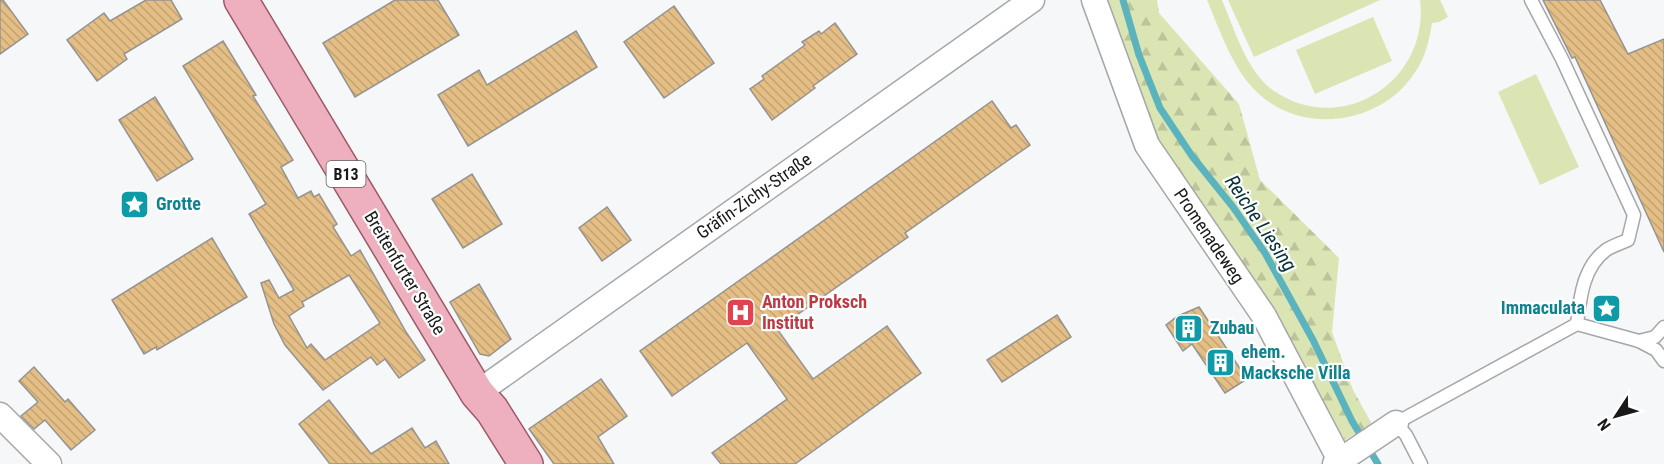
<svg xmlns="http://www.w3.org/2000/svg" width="1664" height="464" font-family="'Roboto Condensed',sans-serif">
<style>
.grass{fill:#dbe5b4}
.forest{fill:url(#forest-firs)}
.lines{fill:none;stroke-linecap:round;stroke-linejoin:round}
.stream{stroke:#5bb3be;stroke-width:7}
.building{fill:url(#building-back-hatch);stroke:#959391;stroke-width:1.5;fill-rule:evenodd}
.service-casing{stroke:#a6a7a9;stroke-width:15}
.minor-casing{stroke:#a6a7a9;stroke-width:27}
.primary-casing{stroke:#9c5968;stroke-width:36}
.service{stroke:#fff;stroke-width:12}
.minor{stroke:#fff;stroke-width:24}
.primary{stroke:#eeb0be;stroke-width:33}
.labels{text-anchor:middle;stroke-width:4.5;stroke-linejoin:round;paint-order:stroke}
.shield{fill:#fff;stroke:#5e5e5f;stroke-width:1.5}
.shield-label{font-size:16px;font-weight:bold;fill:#19191a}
.street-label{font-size:18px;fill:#19191a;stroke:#fff}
.culture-label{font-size:18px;font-weight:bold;fill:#0d838f;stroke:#fff;text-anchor:start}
.health-label{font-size:18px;font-weight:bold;fill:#be3a42;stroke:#fff;text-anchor:start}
.water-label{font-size:20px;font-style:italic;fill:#043136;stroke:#fff}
</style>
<defs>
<pattern id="forest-firs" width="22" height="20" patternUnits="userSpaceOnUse" patternTransform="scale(1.5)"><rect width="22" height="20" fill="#dbe5b4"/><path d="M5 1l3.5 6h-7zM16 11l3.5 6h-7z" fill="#bbc49a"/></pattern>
<pattern id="building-back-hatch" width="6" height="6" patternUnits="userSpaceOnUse" patternTransform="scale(1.5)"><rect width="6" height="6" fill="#e4be85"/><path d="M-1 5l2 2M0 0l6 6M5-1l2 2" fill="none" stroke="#c3a372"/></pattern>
</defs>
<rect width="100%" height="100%" fill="#f6f7f9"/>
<g class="grass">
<path d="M1207,0H1222C1235,30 1246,71 1274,91C1343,138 1430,80 1420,0H1440L1448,17L1439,22L1432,23C1429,43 1424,62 1411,78C1377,124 1304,134 1260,95C1233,71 1221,33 1207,0Z"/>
<polygon points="1228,0 1380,0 1254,57"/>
<polygon points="1373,17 1392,61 1315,94 1296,50"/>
<polygon points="1536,74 1579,167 1540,185 1498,92"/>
</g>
<polygon class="forest" points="1106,0 1157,0 1159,13 1239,104 1260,180 1339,258 1332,332 1353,390 1372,424 1345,440 1272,310 1194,197 1146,121"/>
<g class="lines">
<polyline class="stream" points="1123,0 1139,55 1160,108 1192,156 1233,207 1265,253 1313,340 1352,421 1378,464"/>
</g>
<g class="building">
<polygon points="0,0 3,0 28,34 0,54"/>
<polygon points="146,0 171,0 182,19 124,54 127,59 97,81 67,40 104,13 110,21"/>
<polygon points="395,0 438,0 459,35 355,97 323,43"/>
<polygon points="1543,0 1600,0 1628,54 1664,39 1664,252 1575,57 1572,58"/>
<polygon points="674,6 714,63 664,98 624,42"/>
<polygon points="835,23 857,54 813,86 815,88 772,120 750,89 764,79 762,76 805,45 802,42 819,31 821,34"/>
<polygon points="576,31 597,67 468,146 438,95 479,70 487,85"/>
<path d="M223,41L256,95L253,96L293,160L281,167L298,198L311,191L314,197L319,194L337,224L333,227L351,256L360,250L406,332L425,360L399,378L385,359L377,365L371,357L323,390L285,345L274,324L261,283L269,280L279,298L294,290L249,214L266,204L183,66ZM349,275L380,323L325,360L311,344L307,348L289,316L304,306L302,302Z"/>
<polygon points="155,97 193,159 157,181 119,120"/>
<polygon points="992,101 1011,128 1016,125 1030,145 905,233 908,237 777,329 813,379 887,326 921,373 795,464 721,464 712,453 787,399 747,343 672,396 640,351"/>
<polygon points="472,174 502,224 463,248 432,199"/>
<polygon points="607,207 631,240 602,261 579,228"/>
<polygon points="212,238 247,297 157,350 156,347 144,354 112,300"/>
<polygon points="479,284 511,339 489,356 480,354 450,302"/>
<polygon points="1199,307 1247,379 1225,393 1192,344 1183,351 1166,325 1178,316"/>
<polygon points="1057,315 1071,337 1002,382 987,360"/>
<polygon points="34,367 65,402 68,399 95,430 71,450 45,420 34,429 21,416 38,402 19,381"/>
<polygon points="601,379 627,416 598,437 614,464 554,464 529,429"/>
<polygon points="329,400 371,454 412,428 425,448 436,441 449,464 330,464 299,424"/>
</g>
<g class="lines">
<defs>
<g id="service">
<path d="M1531,0L1562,59L1634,215L1628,240C1621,243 1612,246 1606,250C1583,267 1580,298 1577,324"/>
<polyline points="1639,341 1655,337 1664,327"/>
<polyline points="1421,464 1406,435 1396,423 1577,324 1639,341 1656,350 1664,361"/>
</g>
<g id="minor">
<polyline points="1094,0 1147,145 1264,316 1342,464"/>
<polyline points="477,393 1032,0"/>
<polyline points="0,415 49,464"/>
<polyline points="1335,464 1396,423"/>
</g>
<polyline id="primary" points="241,0 477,393 492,410 526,464"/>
</defs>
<use href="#service" class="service-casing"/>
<use href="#minor" class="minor-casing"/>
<use href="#primary" class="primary-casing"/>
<use href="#service" class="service"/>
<use href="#minor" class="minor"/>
<use href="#primary" class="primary"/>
</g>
<defs>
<symbol id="sight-square" viewBox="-11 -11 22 22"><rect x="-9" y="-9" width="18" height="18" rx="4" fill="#0f9aa8" stroke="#fff"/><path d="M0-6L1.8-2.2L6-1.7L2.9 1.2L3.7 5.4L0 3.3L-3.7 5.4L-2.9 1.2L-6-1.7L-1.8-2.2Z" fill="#fff"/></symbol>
<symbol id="hospital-square" viewBox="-11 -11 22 22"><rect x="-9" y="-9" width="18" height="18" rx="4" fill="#e0444e" stroke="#fff"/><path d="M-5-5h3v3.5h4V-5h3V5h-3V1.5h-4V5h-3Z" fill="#fff"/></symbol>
<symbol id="building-square" viewBox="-11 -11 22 22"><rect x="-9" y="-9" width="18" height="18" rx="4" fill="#0f9aa8" stroke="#fff"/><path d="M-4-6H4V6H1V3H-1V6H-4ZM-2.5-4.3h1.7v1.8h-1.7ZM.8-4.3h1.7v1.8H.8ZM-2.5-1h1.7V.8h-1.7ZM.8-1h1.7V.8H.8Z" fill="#fff"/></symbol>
</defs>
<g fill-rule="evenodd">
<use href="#sight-square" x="118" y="188" width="33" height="33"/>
<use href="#sight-square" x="1590" y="292" width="33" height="33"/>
<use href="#hospital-square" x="724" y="296" width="33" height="33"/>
<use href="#building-square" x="1172" y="312" width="33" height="33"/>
<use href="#building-square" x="1204" y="346" width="33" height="33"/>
</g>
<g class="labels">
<rect class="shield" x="326.5" y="161" width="39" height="26" rx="4.5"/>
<g class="shield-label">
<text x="346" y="180">B13</text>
</g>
<g class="street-label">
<text transform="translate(754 196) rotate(-35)" y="6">Gräfin-Zichy-Straße</text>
<text transform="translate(1209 236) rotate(56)" y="6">Promenadeweg</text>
<text transform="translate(405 273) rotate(59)" y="6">Breitenfurter Straße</text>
</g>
<g class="culture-label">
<text x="156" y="210">Grotte</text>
<text x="1585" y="314" text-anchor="end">Immaculata</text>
<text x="1210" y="334">Zubau</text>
<text x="1241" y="358">ehem.<tspan x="1241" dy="21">Macksche Villa</tspan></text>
</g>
<g class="health-label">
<text x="762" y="308">Anton Proksch<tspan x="762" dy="21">Institut</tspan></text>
</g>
<g class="water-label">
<text transform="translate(1261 223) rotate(56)" y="7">Reiche Liesing</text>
</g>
</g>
<g transform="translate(1616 416) rotate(234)" stroke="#ffffff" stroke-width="4.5" paint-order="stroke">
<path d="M0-4.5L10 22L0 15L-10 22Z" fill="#19191a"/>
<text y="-9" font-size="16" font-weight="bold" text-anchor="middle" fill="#19191a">N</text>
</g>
</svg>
